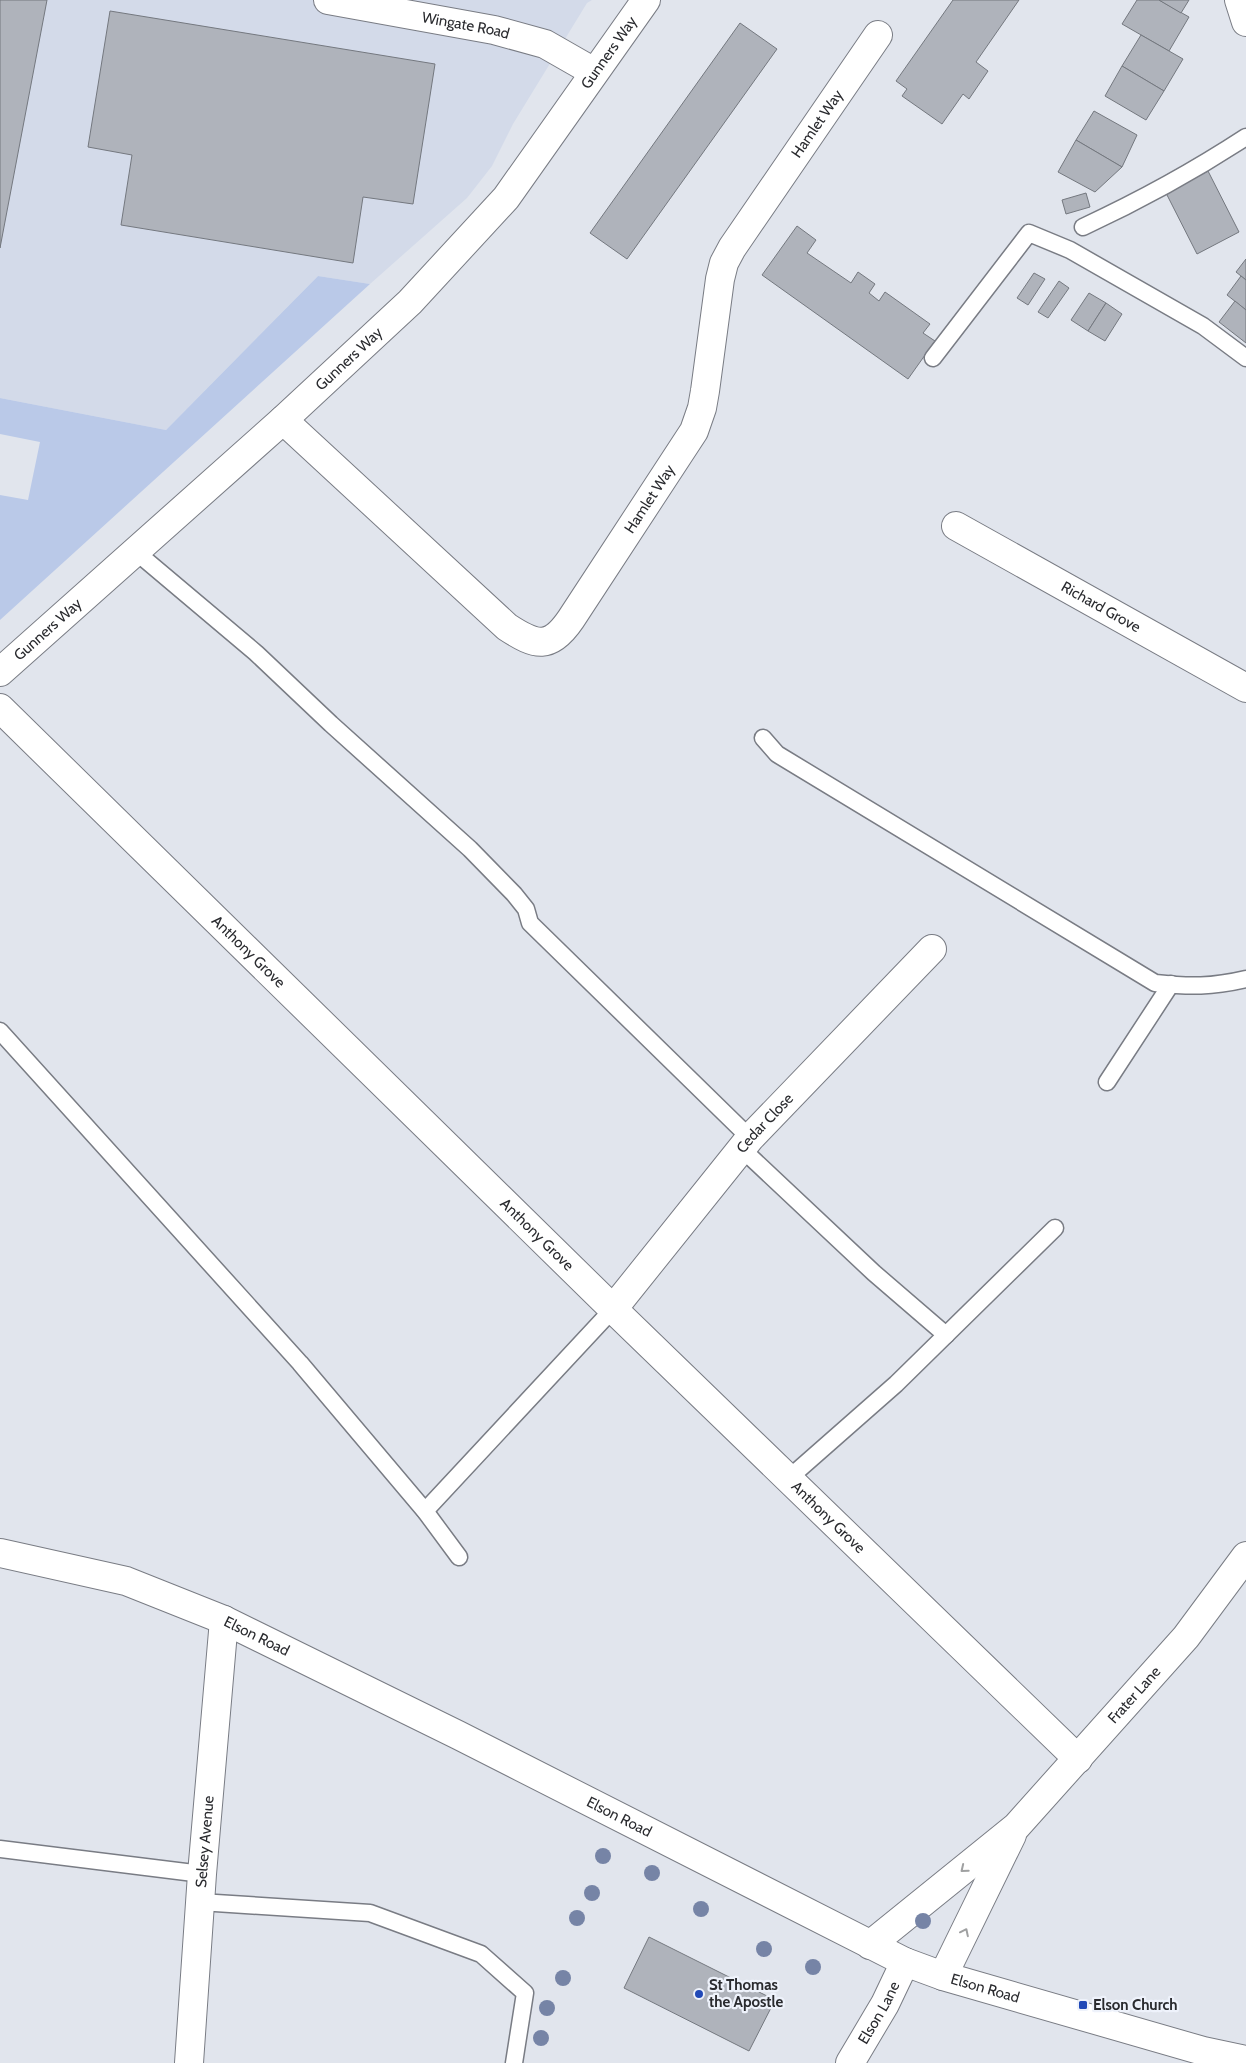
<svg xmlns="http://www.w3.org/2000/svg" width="1246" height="2063" font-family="Cabin,sans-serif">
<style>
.built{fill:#d3dae9}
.green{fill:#bac9e8}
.building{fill:#afb3bb;stroke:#74787f}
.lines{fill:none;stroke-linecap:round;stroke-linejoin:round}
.lane-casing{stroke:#797c84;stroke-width:19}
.street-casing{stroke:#797c84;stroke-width:30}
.lane{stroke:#fff;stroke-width:16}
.street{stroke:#fff;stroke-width:28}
.tree{fill:#7684a6}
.oneway{stroke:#9fa0a1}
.poi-dot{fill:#2149b7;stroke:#eef2fb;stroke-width:2}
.labels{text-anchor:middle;stroke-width:4.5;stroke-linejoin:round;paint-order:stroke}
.street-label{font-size:15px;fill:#2a2b2f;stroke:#eef2fb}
.poi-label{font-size:15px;font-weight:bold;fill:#2a2b2f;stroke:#eef2fb;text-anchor:start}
</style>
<rect width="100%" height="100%" fill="#e1e5ed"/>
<polygon class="built" points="0,0 592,0 587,3 513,124 492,166 467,198 370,284 318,276 166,430 0,398"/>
<polygon class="green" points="318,276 370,284 0,620 0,495 28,500 40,442 0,434 0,398 166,430"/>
<g class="building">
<polygon points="0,0 47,0 0,248"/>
<polygon points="953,0 1019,0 976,62 988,71 969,99 963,94 942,124 902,96 907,89 896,81"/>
<polygon points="1137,0 1159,0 1189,17 1169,51 1122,24"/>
<polygon points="1159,0 1189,0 1181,13"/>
<polygon points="110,11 435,64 413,204 363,197 353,263 121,225 132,155 88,147"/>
<polygon points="740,23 777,49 627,259 590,233"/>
<polygon points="1141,35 1183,59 1164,91 1122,66"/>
<polygon points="1122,66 1164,91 1146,120 1105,96"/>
<polygon points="1094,111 1137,135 1122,167 1076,140"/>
<polygon points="1076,140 1122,167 1095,192 1058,172"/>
<polygon points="1208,171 1239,232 1197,254 1166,193"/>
<polygon points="1086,193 1090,207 1066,214 1062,200"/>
<polygon points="797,226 816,240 807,253 851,283 858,272 875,284 869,293 879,301 885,292 930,324 923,333 935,341 908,379 762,275"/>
<polygon points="1246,259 1246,280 1236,272"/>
<polygon points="1034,273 1045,279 1028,305 1017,298"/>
<polygon points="1241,276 1246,280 1246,310 1227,295"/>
<polygon points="1059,281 1069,288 1048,318 1038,312"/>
<polygon points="1089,293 1106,303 1088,331 1071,320"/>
<polygon points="1235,301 1246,310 1246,343 1219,322"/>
<polygon points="1106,303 1122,314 1105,341 1088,331"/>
<polygon points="649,1937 775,2000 749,2051 624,1988"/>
</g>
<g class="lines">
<defs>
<g id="lane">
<path d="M1083,227C1139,201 1194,171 1246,137"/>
<polyline points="933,358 1029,233 1070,250 1203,326 1246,358"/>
<polyline points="135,551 256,653 331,724 470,849 514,894 526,909 530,923 750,1138"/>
<path d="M763,738L777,754L1155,983C1190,987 1212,987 1246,979"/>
<polyline points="0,1031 300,1363 425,1511 459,1557"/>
<polyline points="1107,1082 1171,984"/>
<polyline points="741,1148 874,1273 946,1335"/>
<polyline points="788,1479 896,1384 1055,1228"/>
<polyline points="425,1511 613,1309"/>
<polyline points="0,1849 202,1874"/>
<polyline points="200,1902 370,1913 481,1954 525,1993 514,2063"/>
</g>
<g id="street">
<path id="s1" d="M328,0L494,30L545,44L594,72"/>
<polyline points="1239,0 1246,22"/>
<path id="s2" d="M283,420L507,627C536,646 550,650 571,619L694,431L702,408L705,391L720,279L724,263L732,248L878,35"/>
<path id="s3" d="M956,526L1246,688"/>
<path id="s4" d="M0,672L283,420L410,302L506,198L646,0"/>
<path id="s5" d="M0,708L613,1309L1078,1759"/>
<path id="s6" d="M613,1309L750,1138L932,949"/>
<path id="s7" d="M0,1553L126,1581L224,1620L458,1735L905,1962L943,1976L1203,2051L1246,2060"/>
<path id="s8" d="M870,1945L1016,1827L1186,1637L1246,1556"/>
<polyline points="943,1976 1012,1835"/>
<path id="s9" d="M189,2063L202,1874L224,1620"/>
<path id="s10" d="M850,2063L885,2004L905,1962"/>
</g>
</defs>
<use href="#lane" class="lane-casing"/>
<use href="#street" class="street-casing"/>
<use href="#lane" class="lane"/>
<use href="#street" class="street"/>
</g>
<g class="tree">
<circle cx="603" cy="1856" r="8"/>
<circle cx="652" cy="1873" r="8"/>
<circle cx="592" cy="1893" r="8"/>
<circle cx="701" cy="1909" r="8"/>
<circle cx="577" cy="1918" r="8"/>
<circle cx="923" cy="1921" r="8"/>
<circle cx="764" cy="1949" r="8"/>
<circle cx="813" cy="1967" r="8"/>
<circle cx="563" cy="1978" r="8"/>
<circle cx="547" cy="2008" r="8"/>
<circle cx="541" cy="2038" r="8"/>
</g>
<defs><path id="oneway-chevron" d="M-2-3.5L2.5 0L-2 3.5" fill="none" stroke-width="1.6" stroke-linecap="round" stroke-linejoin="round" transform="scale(1.25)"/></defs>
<g class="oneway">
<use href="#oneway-chevron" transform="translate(964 1869) rotate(141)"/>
<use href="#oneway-chevron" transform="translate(965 1932) rotate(-64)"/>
</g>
<g class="poi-dot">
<circle cx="699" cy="1994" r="5"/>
<rect x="1078" y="2000" width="10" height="10" rx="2.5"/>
</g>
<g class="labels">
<g class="street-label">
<text dy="5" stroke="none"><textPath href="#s1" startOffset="140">Wingate Road</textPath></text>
<text dy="5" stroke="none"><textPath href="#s4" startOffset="872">Gunners Way</textPath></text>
<text dy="5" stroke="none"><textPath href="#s2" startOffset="945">Hamlet Way</textPath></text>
<text dy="5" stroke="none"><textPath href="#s4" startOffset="469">Gunners Way</textPath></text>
<text dy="5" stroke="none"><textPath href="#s2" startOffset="525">Hamlet Way</textPath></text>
<text dy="5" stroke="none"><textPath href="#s3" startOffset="166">Richard Grove</textPath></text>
<text dy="5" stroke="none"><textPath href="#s4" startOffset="64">Gunners Way</textPath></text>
<text dy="5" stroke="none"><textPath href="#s5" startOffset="348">Anthony Grove</textPath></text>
<text dy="5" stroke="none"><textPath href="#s6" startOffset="240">Cedar Close</textPath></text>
<text dy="5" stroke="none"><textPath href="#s5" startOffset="752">Anthony Grove</textPath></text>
<text dy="5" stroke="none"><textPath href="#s5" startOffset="1158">Anthony Grove</textPath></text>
<text dy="5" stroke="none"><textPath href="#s7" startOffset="271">Elson Road</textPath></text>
<text dy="5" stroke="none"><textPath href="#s8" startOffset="365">Frater Lane</textPath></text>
<text dy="5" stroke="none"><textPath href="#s7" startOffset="676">Elson Road</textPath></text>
<text dy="5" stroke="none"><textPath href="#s9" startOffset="222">Selsey Avenue</textPath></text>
<text dy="5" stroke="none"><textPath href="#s7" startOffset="1081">Elson Road</textPath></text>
<text dy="5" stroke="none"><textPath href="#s10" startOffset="58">Elson Lane</textPath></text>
</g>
<g class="poi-label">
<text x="709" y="1990">St Thomas<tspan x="709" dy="17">the Apostle</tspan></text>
<text x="1093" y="2010">Elson Church</text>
</g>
</g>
</svg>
